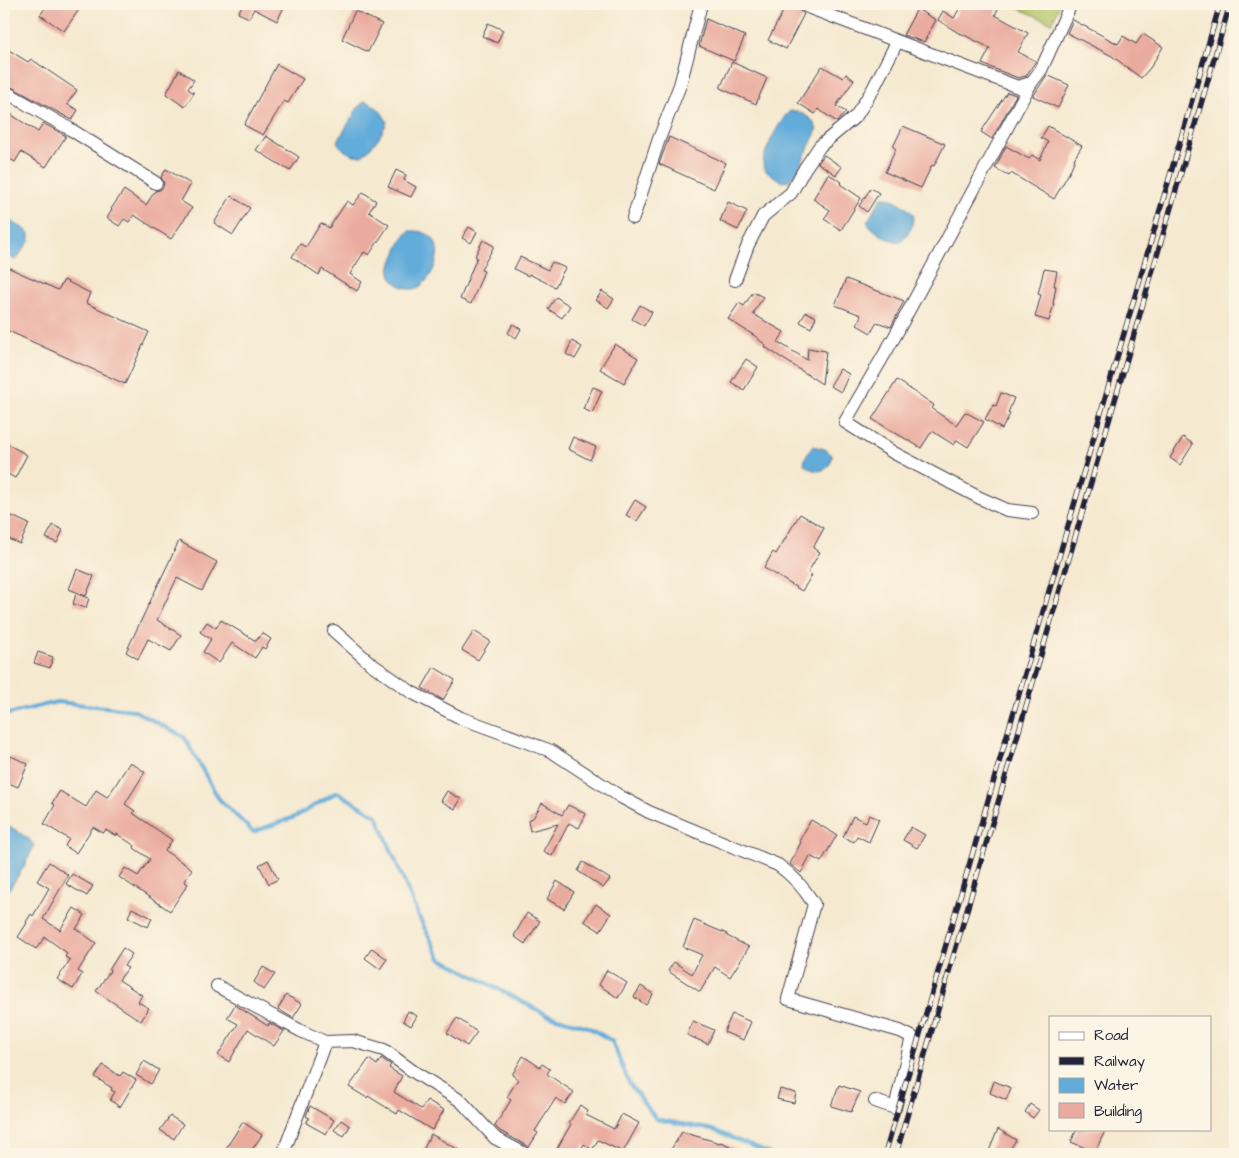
<svg xmlns="http://www.w3.org/2000/svg" width="1239" height="1158" font-family="'Architects Daughter',sans-serif">
<style>
.green{fill:#b3c669;stroke:#6a7452}
.water{fill:#62acda;stroke:#42678a}
.lines{fill:none;stroke-linecap:round;stroke-linejoin:round}
.stream{stroke:#62acda;stroke-width:4}
.building{fill:#eaab9f}
.street-casing{stroke:#424051;stroke-width:14}
.street{stroke:#fff;stroke-width:12}
.rail-casing{stroke:#22223b;stroke-width:5.5}
.rail{stroke:#fcf5e5;stroke-width:4;stroke-dasharray:11;stroke-linecap:butt}
</style>
<rect width="100%" height="100%" fill="#fcf5e5"/>
<filter id="ink" filterUnits="userSpaceOnUse"><feTurbulence type="fractalNoise" baseFrequency=".02" numOctaves="2"/><feDisplacementMap in="SourceGraphic" scale="10" xChannelSelector="R" yChannelSelector="G"/><feConvolveMatrix kernelMatrix="1 2 1 2 8 2 1 2 1" color-interpolation-filters="sRGB"/></filter>
<filter id="wash" filterUnits="userSpaceOnUse"><feTurbulence type="fractalNoise" baseFrequency=".0096" numOctaves="4" result="noise"/><feDisplacementMap in="SourceGraphic" scale="20" xChannelSelector="R" yChannelSelector="G"/><feGaussianBlur stdDeviation="1.12" result="paint"/><feColorMatrix in="noise" values="0 0 0 0 0 0 0 0 0 0 0 0 0 0 0 0 0 1.4 0 .05"/><feComposite in="paint" operator="in"/></filter>
<g filter="url(#wash)">
<rect width="100%" height="100%" fill="#f5e9d0"/>
<polygon class="green" points="1008,4 1060,4 1052,23"/>
<g class="water">
<path d="M365,101C376,105 382,111 387,122C381,136 374,145 362,156C350,155 344,152 337,142L359,106Z"/>
<path d="M790,111C801,111 814,118 817,130L797,172L790,180L782,182L765,170C764,168 763,165 763,162C764,151 781,118 790,111Z"/>
<path d="M882,197C893,196 907,207 914,215L911,229L901,242C889,241 873,232 867,222Z"/>
<polygon points="4,217 26,230 30,234 30,240 16,260 4,255"/>
<path d="M409,231C460,228 431,294 409,289C401,287 390,281 390,272C389,267 399,245 402,240C403,236 407,234 409,231Z"/>
<path d="M812,446L825,449L832,455C831,473 815,475 804,464L805,458Z"/>
<polygon points="4,822 30,840 34,846 24,867 4,897"/>
</g>
<g class="lines">
<polyline class="stream" points="4,715 57,702 133,710 184,737 219,799 253,832 295,817 337,792 377,816 418,915 440,958 547,1015 588,1027 612,1041 629,1083 656,1119 713,1130 771,1154"/>
</g>
<g id="blocks">
<g class="building">
<polygon points="48,4 83,4 64,31 40,15"/>
<polygon points="243,4 276,4 284,7 277,21 254,9 249,18 238,13"/>
<polygon points="787,4 795,4 796,8 804,14 786,49 768,40"/>
<polygon points="962,4 990,4 998,9 995,15 1028,33 1018,52 1036,61 1026,76 1018,78 982,64 990,48 960,33 960,34 938,20 943,11 954,18"/>
<polygon points="917,9 936,20 924,42 903,35"/>
<polygon points="355,11 382,24 368,52 342,39"/>
<polygon points="706,19 745,36 734,61 699,46"/>
<polygon points="1073,20 1118,44 1123,36 1136,44 1143,34 1163,47 1150,68 1141,78 1112,56 1067,33"/>
<polygon points="488,23 503,30 497,43 482,36"/>
<polygon points="4,47 28,62 31,59 77,90 67,104 78,110 72,120 4,83"/>
<polygon points="732,62 767,78 756,104 720,88"/>
<polygon points="277,64 303,79 288,103 284,101 263,135 244,125"/>
<polygon points="822,66 843,78 846,74 854,80 836,106 846,112 837,122 818,109 815,114 798,103"/>
<polygon points="179,70 194,80 188,89 194,93 185,107 166,94"/>
<polygon points="1047,75 1069,85 1058,108 1033,96"/>
<polygon points="1007,92 1016,95 992,139 981,132"/>
<polygon points="4,110 38,132 43,123 66,136 46,167 21,152 15,162 4,156"/>
<polygon points="903,126 945,144 934,166 932,165 921,188 885,172 896,149 893,147"/>
<polygon points="1048,126 1082,146 1074,159 1075,159 1069,173 1054,199 1011,173 1009,176 995,168 1006,146 1029,159 1032,155 1040,160 1048,142 1041,138"/>
<polygon points="266,136 299,157 290,171 256,150"/>
<polygon points="669,137 726,163 714,189 659,164"/>
<polygon points="824,155 842,167 836,175 818,163"/>
<polygon points="166,169 191,184 181,201 192,208 171,239 134,215 129,222 124,219 119,226 107,218 112,210 111,209 124,190 146,205 155,191 160,190 163,187 164,183 161,177"/>
<polygon points="396,170 406,175 404,180 416,187 411,197 388,187"/>
<polygon points="828,174 842,182 840,184 861,198 841,230 824,219 830,210 813,199"/>
<polygon points="871,188 879,193 867,212 859,206"/>
<polygon points="363,192 376,201 369,212 389,225 369,255 364,252 350,274 362,282 357,291 322,269 319,275 292,257 300,244 306,247 321,223 329,228 347,201 353,205"/>
<polygon points="231,196 250,208 233,235 214,223"/>
<polygon points="728,202 747,211 738,230 720,221"/>
<polygon points="469,227 477,232 471,243 462,238"/>
<polygon points="483,240 494,246 481,270 484,271 471,304 460,299 477,257 475,256"/>
<polygon points="520,257 548,270 552,262 565,268 555,287 529,274 528,276 514,269"/>
<polygon points="7,267 58,290 64,280 90,293 86,303 149,332 125,384 4,329 4,274"/>
<polygon points="1044,269 1057,271 1054,286 1056,286 1053,304 1054,304 1049,321 1035,317 1041,295 1038,294"/>
<polygon points="846,279 904,301 891,327 877,322 871,333 857,325 861,315 835,305"/>
<polygon points="602,291 614,299 608,308 596,300"/>
<polygon points="753,292 763,297 753,314 784,332 778,342 807,360 808,348 826,351 822,384 765,347 766,345 758,339 758,338 728,319 739,303 744,306"/>
<polygon points="556,297 570,306 562,318 548,309"/>
<polygon points="640,305 652,312 644,326 632,319"/>
<polygon points="806,312 816,317 811,328 800,322"/>
<polygon points="513,324 521,329 516,338 508,333"/>
<polygon points="572,341 582,347 575,359 566,354"/>
<polygon points="615,344 638,358 624,383 600,369"/>
<polygon points="746,359 758,367 744,390 731,382"/>
<polygon points="840,369 849,374 841,392 830,386"/>
<polygon points="897,380 934,405 932,409 956,425 965,412 984,422 968,447 957,440 954,445 932,431 921,448 872,419"/>
<polygon points="593,387 602,391 592,413 583,409"/>
<polygon points="1001,393 1014,398 1008,413 1010,414 1002,429 985,419 993,405 996,406"/>
<polygon points="573,437 596,447 590,460 568,449"/>
<polygon points="1183,437 1193,444 1180,465 1170,458"/>
<polygon points="4,442 27,455 15,478 4,472"/>
<polygon points="635,500 646,507 637,521 626,515"/>
<polygon points="800,514 824,528 813,548 820,552 808,572 812,575 802,591 764,568 773,552 776,554"/>
<polygon points="10,515 29,524 20,544 4,537 4,528"/>
<polygon points="53,525 63,530 57,543 46,538"/>
<polygon points="179,541 217,562 202,591 177,578 157,620 181,635 171,651 148,639 138,659 126,652"/>
<polygon points="77,569 94,576 86,596 69,589"/>
<polygon points="76,594 89,598 86,608 73,604"/>
<polygon points="221,620 256,641 262,633 271,639 265,649 262,647 255,658 232,643 219,663 203,652 211,639 200,632 207,622 216,628"/>
<polygon points="474,631 490,641 478,660 462,650"/>
<polygon points="38,652 53,657 50,668 34,663"/>
<polygon points="434,667 455,680 443,700 422,688"/>
<polygon points="11,756 28,764 18,787 4,781 4,773"/>
<polygon points="130,762 145,772 125,804 135,811 133,813 140,818 172,840 165,851 192,869 184,881 188,884 170,911 119,877 125,868 138,876 150,859 134,848 135,846 117,834 116,836 106,830 103,833 93,827 76,853 65,846 69,839 44,824 55,805 52,803 60,791 86,807 96,790 107,797 109,795"/>
<polygon points="447,791 461,799 455,809 441,801"/>
<polygon points="542,803 562,815 568,805 586,814 579,828 569,823 552,856 543,851 558,824 530,831 528,820 533,818"/>
<polygon points="869,815 879,819 869,842 857,836 854,842 843,837 853,816 866,822"/>
<polygon points="811,820 837,835 821,862 810,856 801,873 790,864 801,842 799,841"/>
<polygon points="911,827 925,835 917,848 903,840"/>
<polygon points="268,860 278,879 269,884 259,865"/>
<polygon points="49,862 68,875 43,919 60,930 74,908 85,915 76,929 96,943 78,971 82,974 73,989 57,979 70,960 65,957 67,953 45,937 36,949 18,937 27,923 26,922 31,914 33,916 49,888 37,881"/>
<polygon points="583,862 610,879 603,888 578,871"/>
<polygon points="72,874 93,886 87,896 66,884"/>
<polygon points="557,881 574,892 564,909 547,899"/>
<polygon points="596,904 611,914 600,931 584,921"/>
<polygon points="132,908 152,918 148,927 128,917"/>
<polygon points="527,913 540,921 525,944 514,936"/>
<polygon points="694,920 727,934 727,936 749,947 730,977 715,967 700,992 668,971 674,962 692,974 702,955 683,947"/>
<polygon points="123,948 132,954 124,966 128,968 119,980 142,995 138,1002 149,1008 141,1021 96,991 110,971 109,970"/>
<polygon points="372,948 387,959 380,969 365,958"/>
<polygon points="263,967 275,974 264,990 254,982"/>
<polygon points="607,970 627,983 618,998 599,985"/>
<polygon points="641,986 653,994 646,1005 634,997"/>
<polygon points="286,995 302,1004 293,1018 278,1009"/>
<polygon points="235,1005 268,1026 269,1023 284,1031 274,1046 248,1029 229,1062 218,1055 238,1024 227,1018"/>
<polygon points="408,1011 417,1016 411,1026 403,1021"/>
<polygon points="732,1014 751,1022 743,1040 724,1032"/>
<polygon points="457,1018 477,1032 467,1046 447,1033"/>
<polygon points="693,1021 714,1030 708,1044 687,1035"/>
<polygon points="523,1056 540,1067 542,1064 550,1069 547,1074 574,1092 565,1104 556,1098 535,1131 538,1133 529,1147 500,1131 495,1126 511,1100 507,1097 518,1079 512,1075"/>
<polygon points="381,1058 391,1065 389,1068 402,1076 394,1092 421,1109 427,1100 444,1110 432,1130 399,1110 397,1114 368,1096 367,1098 349,1087 369,1059 377,1065"/>
<polygon points="144,1061 159,1070 151,1084 136,1075"/>
<polygon points="103,1065 120,1076 123,1072 136,1080 120,1107 110,1100 115,1092 111,1090 112,1088 95,1077"/>
<polygon points="994,1081 1011,1088 1006,1100 990,1093"/>
<polygon points="839,1085 860,1092 851,1112 831,1106"/>
<polygon points="780,1089 796,1093 794,1103 777,1099"/>
<polygon points="1030,1104 1039,1110 1033,1118 1025,1112"/>
<polygon points="580,1105 588,1111 586,1115 614,1129 622,1114 639,1123 623,1152 598,1140 592,1150 584,1144 578,1154 554,1154 571,1124 569,1123"/>
<polygon points="310,1106 334,1120 326,1134 306,1123 309,1118 306,1116"/>
<polygon points="170,1116 183,1124 174,1139 160,1130"/>
<polygon points="341,1120 350,1126 344,1136 334,1130"/>
<polygon points="243,1122 262,1135 249,1154 240,1149 235,1154 226,1148"/>
<polygon points="998,1129 1016,1140 1007,1154 996,1154 989,1151"/>
<polygon points="1077,1129 1106,1129 1095,1152 1071,1142"/>
<polygon points="682,1132 720,1143 721,1142 747,1154 668,1154"/>
<polygon points="431,1134 466,1154 421,1154"/>
</g>
</g>
</g>
<g filter="url(#ink)">
<use href="#blocks" fill-opacity="0" stroke="#424051" stroke-width="1"/>
<g class="lines">
<defs>
<g id="street">
<polyline points="803,4 810,8 1018,87 1031,83 1041,70 1071,4"/>
<polyline points="1031,83 895,336 845,422 894,453 980,498 1007,510 1032,513"/>
<polyline points="4,91 70,129 156,183"/>
<polyline points="633,218 659,139 680,85 701,4"/>
<polyline points="735,280 748,245 763,216 791,193 805,168 820,146 856,116 873,89 897,42"/>
<path d="M334,631L370,663L411,692L461,718L551,751L621,797L649,812L778,865C794,876 804,888 814,904L788,999L900,1031L912,1037L895,1108L875,1101"/>
<polyline points="217,986 301,1031 325,1042 283,1154"/>
<polyline points="325,1042 353,1041 384,1050 414,1072 461,1101 495,1138 525,1154"/>
</g>
</defs>
<use href="#street" class="street-casing"/>
<use href="#street" class="street"/>
<defs>
<g id="rail">
<polyline points="885,1154 1220,4"/>
<polyline points="896,1154 1230,4"/>
</g>
</defs>
<use href="#rail" class="rail-casing"/>
<use href="#rail" class="rail"/>
</g>
</g>
<rect width="1239" height="1158" fill="none" stroke="#fcf5e5" stroke-width="20"/>
<rect x="1049" y="1016" width="162" height="115" fill="#fcf5e5" stroke="#a5a1a1"/>
<rect x="1059" y="1032" width="25" height="8" fill="#ffffff" stroke="#a5a1a1"/>
<text x="1094" y="1040" font-size="15" fill="#22223b">Road</text>
<rect x="1059" y="1057" width="25" height="8" fill="#22223b" stroke="#a5a1a1"/>
<text x="1094" y="1066" font-size="15" fill="#22223b">Railway</text>
<rect x="1059" y="1078" width="25" height="15" fill="#62acda" stroke="#a5a1a1"/>
<text x="1094" y="1090" font-size="15" fill="#22223b">Water</text>
<rect x="1059" y="1103" width="25" height="15" fill="#eaab9f" stroke="#a5a1a1"/>
<text x="1094" y="1116" font-size="15" fill="#22223b">Building</text>
</svg>
